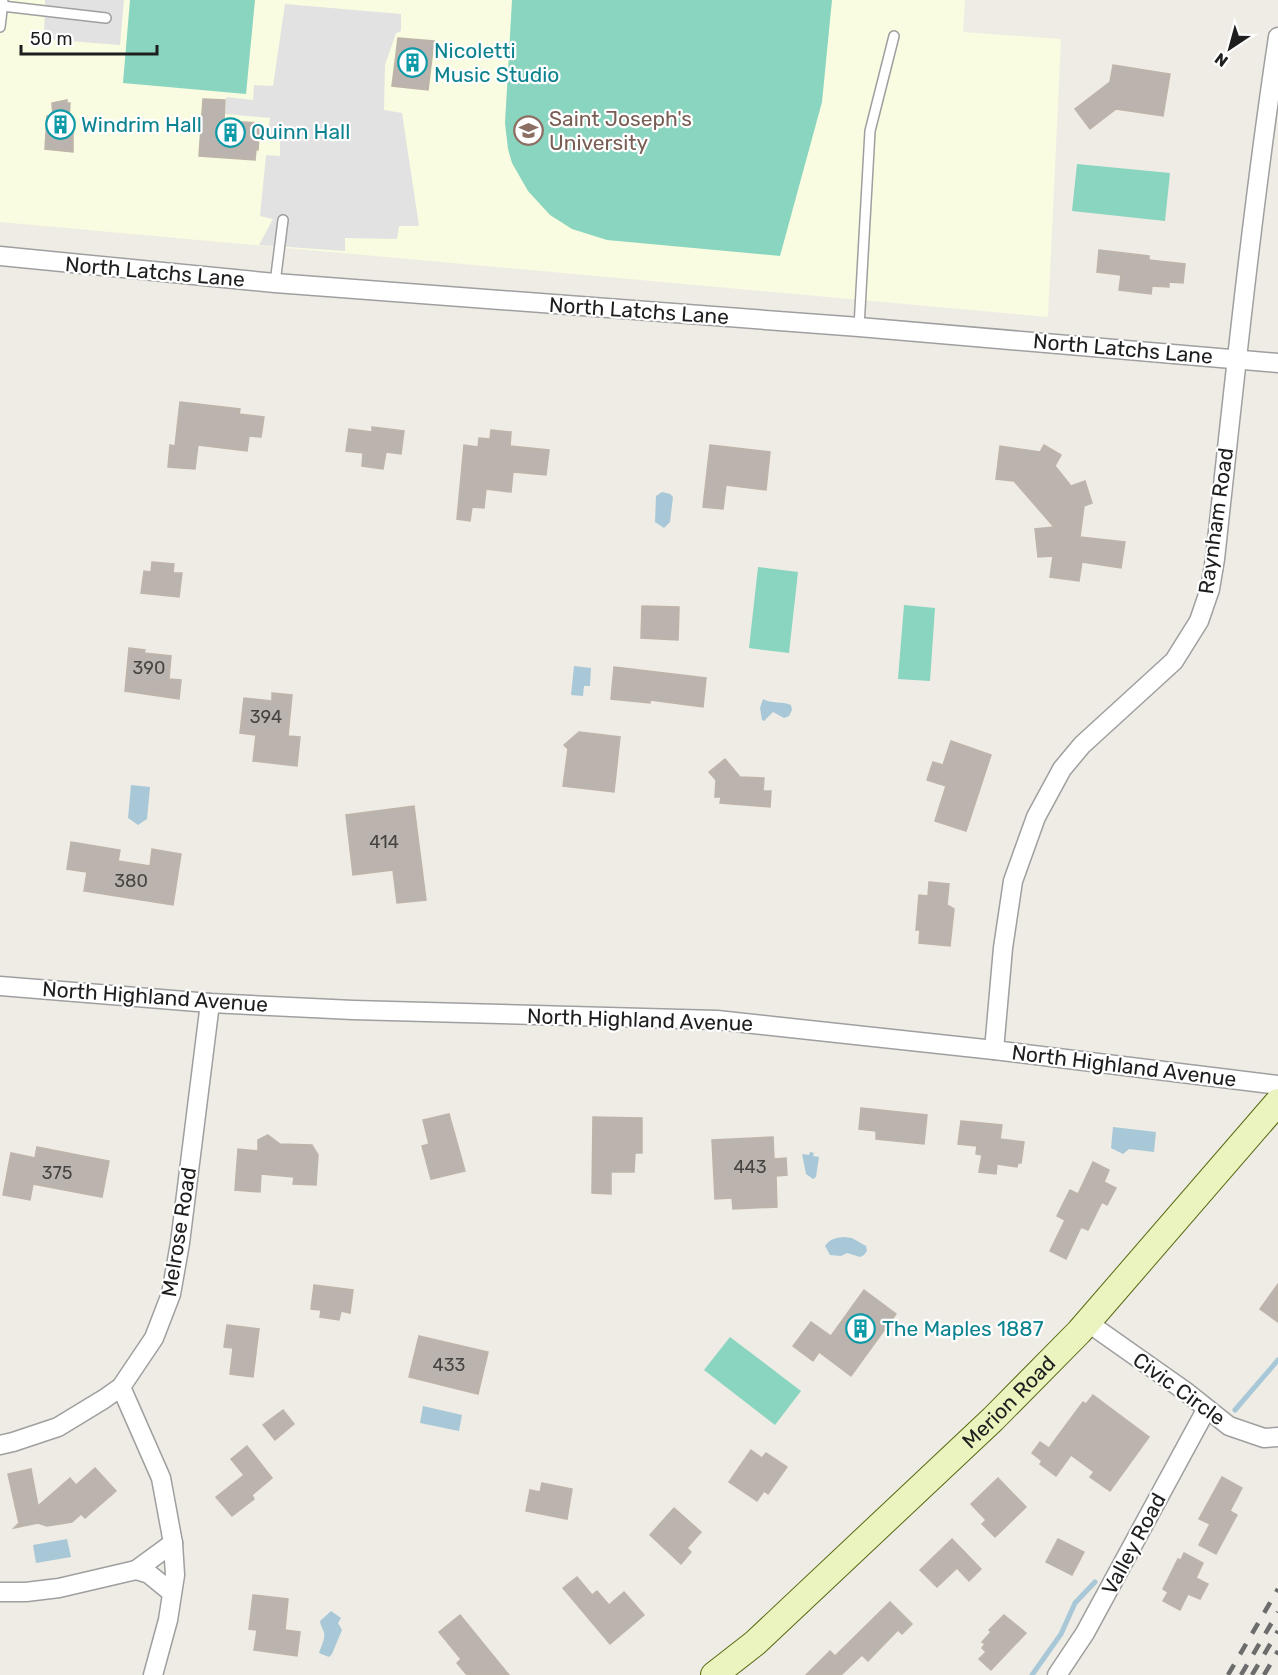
<svg xmlns="http://www.w3.org/2000/svg" width="1278" height="1675" font-family="Rubik,sans-serif">
<style>
.education{fill:#f9fce0}
.pitch{fill:#8ad5bf}
.parking{fill:#e2e2e2}
.water{fill:#a9c8d7}
.lines{fill:none;stroke-linecap:round;stroke-linejoin:round}
.stream{stroke:#a9c8d7;stroke-width:5}
.building{fill:#bbb4ae;stroke:#beb4a9;stroke-width:1.5}
.lane-casing{stroke:#9f9f9f;stroke-width:12}
.street-casing{stroke:#9f9f9f;stroke-width:21}
.secondary-casing{stroke:#576910;stroke-width:28}
.lane{stroke:#fff;stroke-width:9}
.street{stroke:#fff;stroke-width:18}
.secondary{stroke:#ebf3be;stroke-width:26}
.rail{stroke:#6c6c6c;stroke-width:4.5;stroke-dasharray:12 12;stroke-linecap:butt}
.labels{text-anchor:middle;stroke-width:4.5;stroke-linejoin:round;paint-order:stroke}
.number-label{font-size:18px;fill:#454442}
.culture-label{font-size:21px;fill:#0d838f;stroke:#fff;text-anchor:start}
.education-label{font-size:21px;fill:#785e54;stroke:#fff;text-anchor:start}
.street-label{font-size:21px;fill:#1e1e1e;stroke:#fff}
</style>
<rect width="100%" height="100%" fill="#eeece5"/>
<polygon class="education" points="0,0 965,0 963,32 1061,39 1048,317 0,222"/>
<g class="pitch">
<polygon points="130,0 255,0 246,94 123,83"/>
<polygon points="512,0 832,0 822,102 780,256 607,240 572,229 550,215 528,191 512,163 508,149 505,123"/>
<polygon points="1077,164 1170,173 1165,221 1072,211"/>
<polygon points="758,567 798,572 789,653 749,648"/>
<polygon points="904,605 935,608 930,681 898,679"/>
<polygon points="730,1337 801,1391 775,1425 704,1370"/>
</g>
<g class="parking">
<polygon points="45,0 124,0 120,45 44,39"/>
<polygon points="285,4 401,14 401,31 396,33 385,65 384,110 402,113 419,226 399,226 397,239 345,238 345,251 259,245 273,219 260,216 266,155 280,156 280,138 268,137 270,118 225,114 226,97 253,100 254,85 273,86"/>
</g>
<g class="water">
<polygon points="662,492 670,494 673,497 670,522 664,528 655,522 656,496"/>
<polygon points="574,666 591,668 590,686 584,686 583,696 571,695"/>
<path d="M763,699C771,704 782,701 791,705L792,710L789,716L784,718L773,712L764,721L762,720L760,708Z"/>
<polygon points="131,785 150,787 147,819 138,825 128,818"/>
<polygon points="1113,1127 1156,1132 1154,1152 1129,1149 1123,1154 1111,1148"/>
<polygon points="810,1152 814,1153 813,1156 819,1157 816,1177 813,1179 806,1174 802,1154 809,1155"/>
<path d="M843,1237L852,1238L866,1246L867,1251L864,1255L860,1257L847,1253L841,1256L830,1255L825,1246C830,1239 835,1238 843,1237Z"/>
<polygon points="423,1406 462,1415 459,1431 420,1423"/>
<polygon points="67,1539 71,1557 36,1563 33,1545"/>
<path d="M331,1611L341,1618L338,1623L342,1630L332,1654L329,1657L319,1653C321,1646 327,1637 323,1630C322,1627 320,1624 320,1621Z"/>
</g>
<g class="lines">
<g class="stream">
<polyline points="1235,1410 1278,1360"/>
<polyline points="1032,1675 1061,1634 1075,1603 1095,1582"/>
</g>
</g>
<g class="building">
<polygon points="398,38 434,41 428,90 392,86"/>
<polygon points="1113,65 1170,74 1163,116 1116,109 1090,129 1075,109 1110,82"/>
<polygon points="203,99 225,100 224,121 260,123 258,150 256,150 255,160 199,156"/>
<polygon points="67,100 67,103 70,103 69,118 73,119 73,152 45,149 47,116 53,116 52,103"/>
<polygon points="1099,250 1149,256 1149,260 1185,264 1183,283 1169,282 1169,287 1152,286 1151,294 1119,290 1121,275 1097,272"/>
<polygon points="180,402 240,409 239,414 264,417 261,437 249,436 247,451 198,445 195,469 168,467 170,445 175,446"/>
<polygon points="372,427 404,431 401,454 386,452 383,469 362,466 363,453 346,451 349,429 372,432"/>
<polygon points="491,430 511,432 510,446 549,450 546,475 513,472 511,492 486,489 484,508 472,507 470,521 457,519 464,445 478,447 479,438 490,439"/>
<polygon points="710,445 770,452 766,490 726,485 723,509 703,507"/>
<polygon points="1044,445 1061,455 1055,466 1071,486 1085,481 1092,503 1084,506 1080,537 1125,542 1121,568 1082,562 1079,581 1050,577 1053,556 1038,557 1035,529 1054,527 1014,481 996,479 1000,446 1040,452"/>
<polygon points="152,562 174,564 173,573 182,573 179,597 141,593 144,571 151,572"/>
<polygon points="642,606 679,607 678,640 641,638"/>
<polygon points="129,648 145,650 144,653 171,656 169,679 181,680 179,699 125,691"/>
<polygon points="614,667 706,678 703,707 650,700 650,703 611,699"/>
<polygon points="272,693 292,695 288,736 300,737 297,766 253,761 256,735 240,733 244,698 272,701"/>
<polygon points="579,732 620,737 614,792 563,786 568,749 564,745"/>
<polygon points="951,741 991,755 966,831 935,821 946,786 927,780 933,762 943,765"/>
<polygon points="725,759 740,777 764,778 763,791 771,791 770,807 720,803 721,797 715,797 716,780 709,772"/>
<polygon points="414,806 426,900 397,903 393,870 353,875 346,815"/>
<polygon points="71,842 120,850 118,861 150,866 152,849 181,854 173,905 84,891 87,872 67,869"/>
<polygon points="929,882 949,884 947,905 954,909 950,946 919,943 920,930 916,930 919,895 928,896"/>
<polygon points="861,1108 927,1115 924,1144 876,1139 876,1131 859,1129"/>
<polygon points="449,1114 465,1171 431,1179 422,1146 429,1144 423,1120"/>
<polygon points="593,1117 642,1118 642,1153 635,1153 634,1172 611,1172 611,1194 592,1193"/>
<polygon points="961,1121 1002,1125 1000,1139 1024,1142 1021,1163 1018,1163 1017,1167 997,1164 996,1174 979,1172 982,1155 976,1154 977,1146 958,1144"/>
<polygon points="268,1135 280,1144 312,1145 318,1155 316,1185 293,1184 294,1177 261,1174 260,1192 235,1190 238,1149 258,1151 258,1140"/>
<polygon points="773,1137 774,1159 786,1158 787,1175 776,1176 777,1207 733,1209 732,1198 715,1199 712,1140"/>
<polygon points="37,1147 109,1161 102,1197 33,1184 30,1200 3,1195 11,1153 35,1158"/>
<polygon points="1093,1162 1109,1170 1104,1182 1116,1188 1107,1205 1102,1202 1088,1230 1081,1227 1066,1259 1050,1251 1065,1220 1057,1216 1070,1190 1078,1194"/>
<polygon points="1278,1284 1278,1322 1260,1309"/>
<polygon points="314,1285 353,1290 350,1313 341,1311 339,1320 320,1317 321,1310 311,1309"/>
<polygon points="864,1290 896,1314 851,1376 819,1352 813,1361 793,1346 811,1322 831,1336"/>
<polygon points="227,1325 259,1329 253,1377 230,1374 233,1348 224,1347"/>
<polygon points="419,1336 488,1352 478,1394 409,1377"/>
<polygon points="1093,1395 1149,1437 1110,1491 1090,1477 1094,1472 1071,1455 1056,1476 1040,1464 1042,1461 1032,1453 1040,1442 1049,1448 1083,1402 1086,1404"/>
<polygon points="283,1410 294,1424 275,1440 263,1425"/>
<polygon points="247,1446 272,1478 252,1495 254,1499 232,1516 216,1497 244,1475 231,1459"/>
<polygon points="751,1450 762,1458 766,1453 787,1467 768,1494 764,1491 757,1501 729,1482"/>
<polygon points="95,1468 116,1491 85,1518 81,1514 72,1522 47,1526 38,1523 14,1528 19,1523 8,1474 31,1469 38,1506 70,1478 76,1485"/>
<polygon points="1222,1477 1242,1488 1230,1511 1237,1515 1216,1554 1199,1545 1210,1524 1199,1519"/>
<polygon points="998,1478 1026,1507 995,1537 982,1524 986,1520 971,1504"/>
<polygon points="542,1483 572,1489 567,1519 526,1511 530,1490 540,1492"/>
<polygon points="674,1508 701,1532 687,1548 691,1552 681,1564 650,1535"/>
<polygon points="952,1539 981,1569 969,1581 957,1568 937,1587 920,1570"/>
<polygon points="1058,1539 1084,1552 1072,1575 1046,1562"/>
<polygon points="1184,1553 1203,1563 1196,1578 1208,1584 1200,1599 1188,1594 1180,1610 1163,1601 1168,1592 1163,1589 1178,1559 1181,1560"/>
<polygon points="577,1577 592,1595 597,1591 609,1605 624,1592 644,1615 610,1644 563,1588"/>
<polygon points="253,1595 288,1599 285,1630 300,1632 297,1656 254,1650 257,1630 249,1629"/>
<polygon points="890,1602 912,1624 902,1634 898,1630 868,1661 862,1655 841,1675 806,1675 830,1651 835,1656"/>
<polygon points="460,1615 509,1675 467,1675 457,1663 461,1659 439,1632"/>
<polygon points="1004,1615 1026,1633 991,1670 979,1659 986,1652 982,1648 985,1644 982,1642 991,1632 989,1630"/>
</g>
<g class="lines">
<defs>
<g id="lane">
<polyline points="2,6 106,18"/>
<polyline points="0,27 3,2"/>
<polyline points="275,283 283,220"/>
<polyline points="859,327 870,131 894,36"/>
</g>
<g id="street">
<polyline points="0,256 275,283 859,327 1278,363"/>
<polyline points="0,986 210,1003 353,1010 717,1020 994,1050 1278,1085"/>
<path d="M994,1050L1003,948L1013,881L1036,817L1062,769L1082,745L1174,661L1199,621L1210,589L1215,559C1234,385 1252,210 1278,37"/>
<polyline points="1087,1322 1185,1391 1229,1426 1264,1438 1278,1437"/>
<polyline points="121,1387 161,1478 173,1543 175,1575 168,1620 153,1675"/>
<polyline points="0,1445 13,1442 58,1427 104,1399 121,1387 154,1338 171,1294 180,1243 210,1003"/>
<polyline points="136,1570 149,1574 171,1592"/>
<polyline points="0,1592 26,1592 59,1588 136,1570 173,1543"/>
<polyline points="1057,1675 1085,1633 1206,1410"/>
</g>
<g id="secondary">
<path id="s1" d="M714,1675L755,1643L993,1419L1079,1332L1278,1102"/>
</g>
</defs>
<use href="#lane" class="lane-casing"/>
<use href="#street" class="street-casing"/>
<use href="#secondary" class="secondary-casing"/>
<use href="#lane" class="lane"/>
<use href="#street" class="street"/>
<use href="#secondary" class="secondary"/>
<g class="rail">
<polyline points="1228,1675 1278,1589"/>
<polyline points="1241,1675 1278,1612"/>
<polyline points="1252,1675 1278,1631"/>
<polyline points="1264,1675 1278,1651"/>
</g>
</g>
<defs>
<symbol id="building-ring" viewBox="-11 -11 22 22"><circle r="9.5" fill="#fff" stroke="#0f9aa8" stroke-width="1.5"/><path d="M-4-6H4V6H1V3H-1V6H-4ZM-2.5-4.3h1.7v1.8h-1.7ZM.8-4.3h1.7v1.8H.8ZM-2.5-1h1.7V.8h-1.7ZM.8-1h1.7V.8H.8Z" fill="#0f9aa8"/></symbol>
<symbol id="university-ring" viewBox="-11 -11 22 22"><circle r="9.5" fill="#fff" stroke="#8d6e63" stroke-width="1.5"/><path d="M0-5L7-2L0 1L-7-2ZM-4 1L0 2.5L4 1V4Q0 6-4 4Z" fill="#8d6e63"/></symbol>
</defs>
<g fill-rule="evenodd">
<use href="#building-ring" x="396" y="46" width="33" height="33"/>
<use href="#building-ring" x="44" y="108" width="33" height="33"/>
<use href="#university-ring" x="512" y="114" width="33" height="33"/>
<use href="#building-ring" x="214" y="116" width="33" height="33"/>
<use href="#building-ring" x="844" y="1312" width="33" height="33"/>
</g>
<g class="labels">
<g class="number-label">
<text x="149" y="674">390</text>
<text x="266" y="723">394</text>
<text x="384" y="848">414</text>
<text x="131" y="887">380</text>
<text x="750" y="1173">443</text>
<text x="57" y="1179">375</text>
<text x="449" y="1371">433</text>
</g>
<g class="culture-label">
<text x="434" y="58">Nicoletti<tspan x="434" dy="24">Music Studio</tspan></text>
<text x="81" y="132">Windrim Hall</text>
<text x="251" y="139">Quinn Hall</text>
<text x="882" y="1336">The Maples 1887</text>
</g>
<g class="education-label">
<text x="549" y="126">Saint Joseph's<tspan x="549" dy="24">University</tspan></text>
</g>
<g class="street-label">
<text transform="translate(155 272) rotate(5)" y="7">North Latchs Lane</text>
<text transform="translate(639 311) rotate(4)" y="7">North Latchs Lane</text>
<text transform="translate(1123 349) rotate(5)" y="7">North Latchs Lane</text>
<text transform="translate(1216 521) rotate(-82)" y="7">Raynham Road</text>
<text transform="translate(155 997) rotate(4)" y="7">North Highland Avenue</text>
<text transform="translate(640 1020) rotate(2)" y="7">North Highland Avenue</text>
<text transform="translate(1124 1066) rotate(7)" y="7">North Highland Avenue</text>
<text transform="translate(179 1232) rotate(-81)" y="7">Melrose Road</text>
<text transform="translate(1179 1389) rotate(36)" y="7">Civic Circle</text>
<text dy="7" stroke="none"><textPath href="#s1" startOffset="402">Merion Road</textPath></text>
<text transform="translate(1134 1544) rotate(-62)" y="7">Valley Road</text>
</g>
</g>
<g transform="translate(1230 48) rotate(216)" stroke="#ffffff" stroke-width="4.5" paint-order="stroke">
<path d="M0-4.5L10 22L0 15L-10 22Z" fill="#1e1e1e"/>
<text y="-9" font-size="16" font-weight="bold" text-anchor="middle" fill="#1e1e1e">N</text>
</g>
<path d="M21 45v9h136v-9" fill="none" stroke="#1e1e1e" stroke-width="3"/>
<text x="30" y="45" font-size="18" fill="#1e1e1e" stroke="#ffffff" stroke-width="4.5" paint-order="stroke">50 m</text>
</svg>
